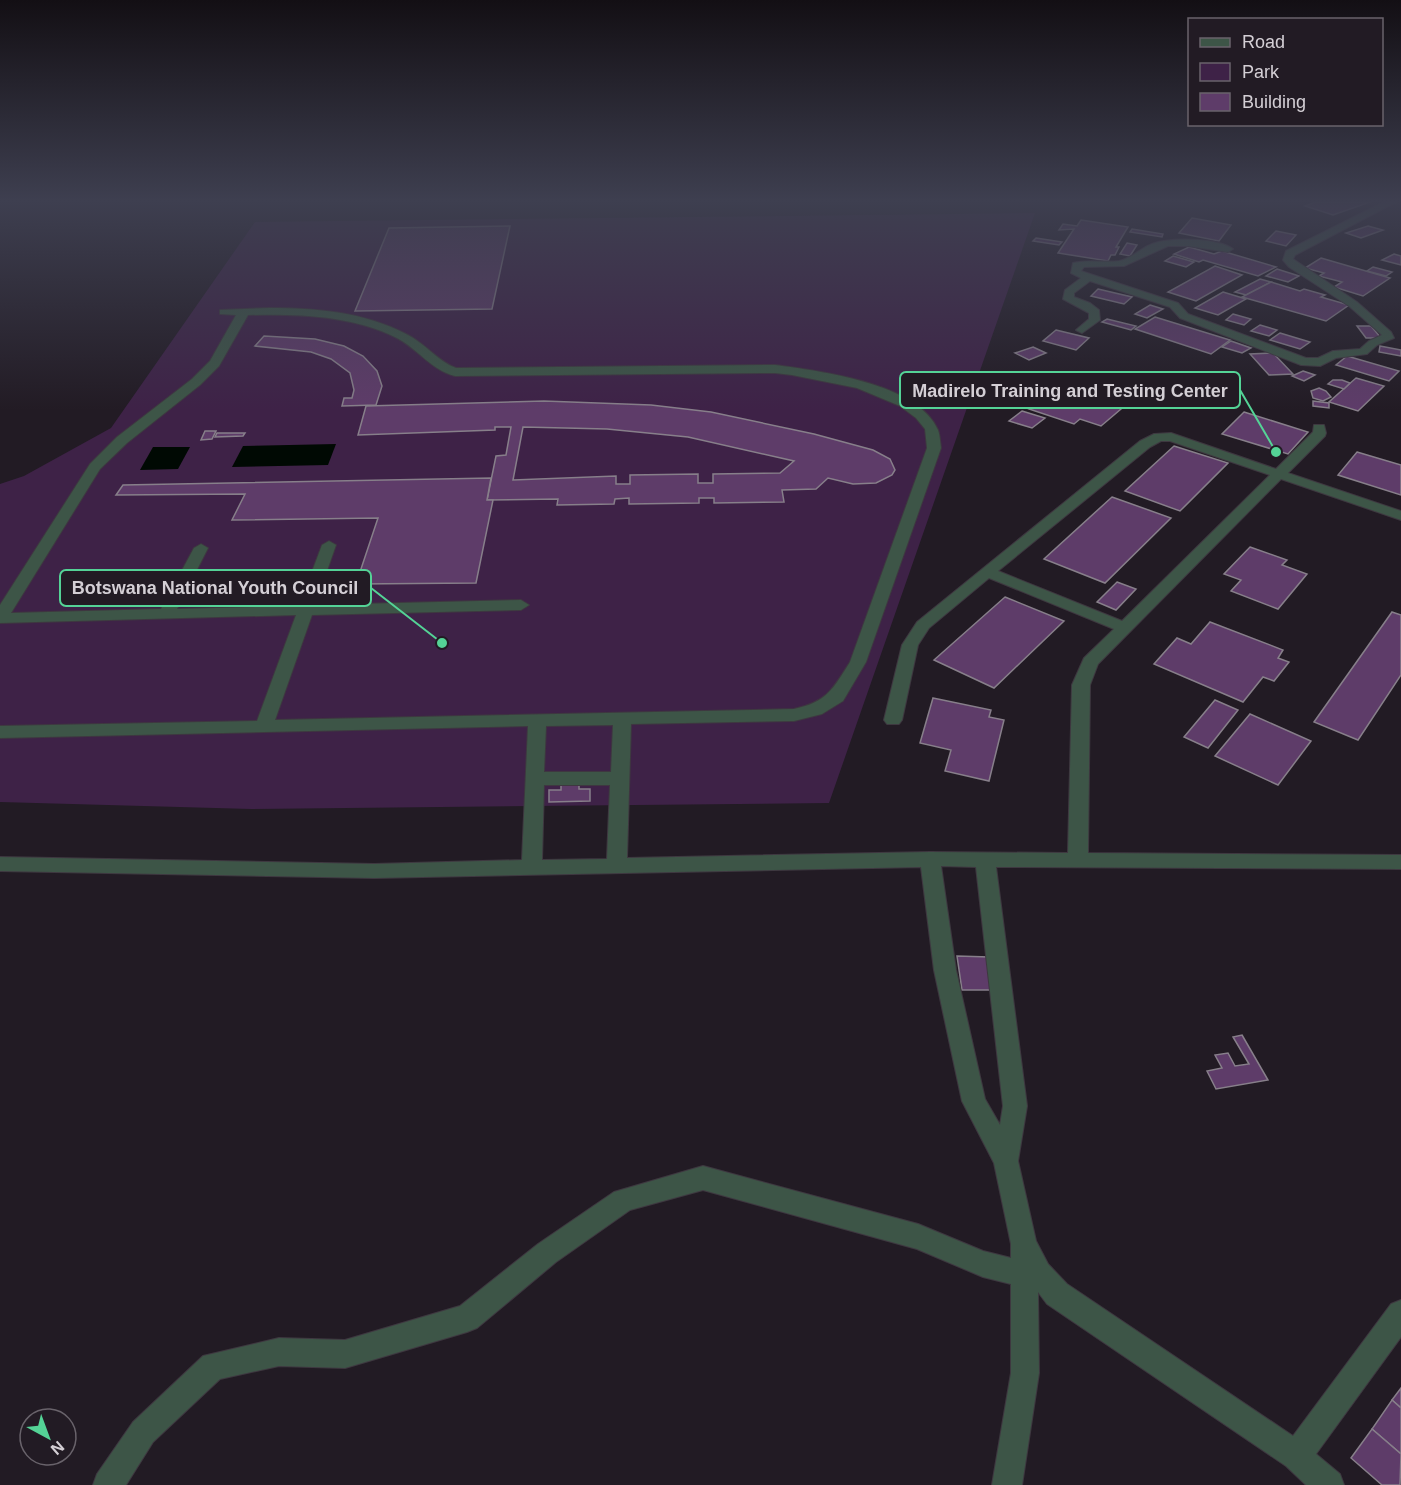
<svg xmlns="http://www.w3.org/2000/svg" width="1401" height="1485" font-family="Arial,sans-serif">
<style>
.green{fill:#3e2247}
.water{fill:#000903}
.building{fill:#5e3c69;stroke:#877f8a;stroke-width:1.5;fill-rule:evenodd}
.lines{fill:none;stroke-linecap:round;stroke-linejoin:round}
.minor-casing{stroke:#3e3840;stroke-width:2}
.minor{fill:#3d5547;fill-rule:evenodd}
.leader{fill:none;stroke:#54d396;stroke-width:2}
.callout-dot{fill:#54d396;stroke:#221b24;stroke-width:2}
.callout{fill:#221b24;stroke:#54d396;stroke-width:2}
.callout-label{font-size:18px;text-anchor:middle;font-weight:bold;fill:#d4cfd5}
</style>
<rect width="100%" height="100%" fill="#221b24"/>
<polygon class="green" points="1035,213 829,803 251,809 0,802 0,484 24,476 111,428 255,222"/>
<g class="water">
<polygon points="336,444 328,465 232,467 243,446"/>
<polygon points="153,447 190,447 178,469 140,470"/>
</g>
<g class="building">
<polygon points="1316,202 1370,202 1333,215 1305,206"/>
<polygon points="1192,218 1231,225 1219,241 1179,233"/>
<polygon points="1081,220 1128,227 1116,247 1119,247 1115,255 1111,255 1108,261 1058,253 1074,229 1059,230 1063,224 1077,226"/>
<polygon points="510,226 492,309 355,311 389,228"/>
<polygon points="1368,226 1383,230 1361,238 1346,233"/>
<polygon points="1132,229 1163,234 1162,237 1130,232"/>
<polygon points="1276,231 1296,235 1286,246 1266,241"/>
<polygon points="1036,238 1062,242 1059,245 1033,241"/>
<polygon points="1127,243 1137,245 1130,256 1120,254"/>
<polygon points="1189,247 1214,254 1222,251 1276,267 1258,276 1203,260 1199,262 1174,254"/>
<polygon points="1394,254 1401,256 1401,265 1382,260"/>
<polygon points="1173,256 1194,262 1186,267 1165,261"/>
<polygon points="1321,258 1390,278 1363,296 1334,287 1342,282 1319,276 1324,273 1305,268"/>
<polygon points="1215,266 1242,275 1196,301 1168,292"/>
<polygon points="1373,267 1392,272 1386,276 1367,271"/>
<polygon points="1277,269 1299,276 1288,282 1266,276"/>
<polygon points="1260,279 1271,282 1246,295 1235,292"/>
<polygon points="1271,282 1300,291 1304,289 1325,295 1321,297 1349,305 1326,321 1242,297"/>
<polygon points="1098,289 1132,297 1124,304 1091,296"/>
<polygon points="1223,292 1246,299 1218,315 1195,308"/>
<polygon points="1150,305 1163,309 1147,318 1135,314"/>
<polygon points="1233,314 1251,319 1244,325 1226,320"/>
<polygon points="1155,317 1230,340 1211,354 1135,329"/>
<polygon points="1107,319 1136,326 1131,330 1102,322"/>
<polygon points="1260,325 1277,330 1269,336 1251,331"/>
<polygon points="1357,326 1371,326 1381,338 1366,338"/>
<polygon points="1056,330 1089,338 1076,350 1043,341"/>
<polygon points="1280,333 1310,342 1300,349 1270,340"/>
<polygon points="264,336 315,339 344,346 363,356 377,371 382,386 376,405 342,406 344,398 352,398 354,390 350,373 331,359 311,352 255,346"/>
<polygon points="1231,341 1251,348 1242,353 1222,347"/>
<polygon points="1380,346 1401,350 1401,356 1379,352"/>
<polygon points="1033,347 1046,353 1029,360 1015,353"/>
<polygon points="1273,353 1293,374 1269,375 1250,354"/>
<polygon points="1347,356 1399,371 1389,381 1336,365"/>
<polygon points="1303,371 1315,375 1304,381 1292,376"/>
<polygon points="1356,378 1384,386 1358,411 1329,402"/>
<polygon points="1102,380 1141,392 1101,426 1080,419 1074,424 1029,409 1058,386 1074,392 1085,383 1094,386"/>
<polygon points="1333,380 1342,380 1350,383 1344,389 1328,384"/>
<polygon points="1319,388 1326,391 1331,397 1323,401 1313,398 1311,391"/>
<path d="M544,401L651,405L711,412L814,434L873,450L890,459L895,470L892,475L876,483L853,484L828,478L816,489L782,490L784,502L714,503V498H699V503L629,504V498L615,499L614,504L557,505L558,499L487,500L496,456L506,455L511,427H495V430L358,435L366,406ZM523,427L607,429L688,437L794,461L780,473L713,474V483H698V474L630,475V484H616V476L513,480Z"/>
<polygon points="1313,401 1329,403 1329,408 1313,406"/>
<polygon points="1022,411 1045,418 1032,428 1009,421"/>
<polygon points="1244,412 1308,432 1288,454 1222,434"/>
<polygon points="205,431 216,431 212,439 201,440"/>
<polygon points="217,433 245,433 243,436 215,437"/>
<polygon points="1174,446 1228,463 1180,511 1125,491"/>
<polygon points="1357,452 1401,465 1401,495 1338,475"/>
<polygon points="491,478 487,500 493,500 476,583 356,584 378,518 232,520 245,494 116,495 123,485"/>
<polygon points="1112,497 1171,518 1105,583 1044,559"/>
<polygon points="1250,547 1287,560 1282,565 1307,574 1278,609 1231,591 1241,580 1224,574"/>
<polygon points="1117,582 1136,589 1116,610 1097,602"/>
<polygon points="1005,597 1064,621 994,688 934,660"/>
<polygon points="1392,612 1401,615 1401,675 1358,740 1314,722"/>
<polygon points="1210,622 1283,650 1278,658 1289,662 1274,681 1263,677 1243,702 1154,664 1177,638 1191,644"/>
<polygon points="933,698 991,710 989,717 1004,720 989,781 945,771 951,750 920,743"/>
<polygon points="1215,700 1238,710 1208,748 1184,737"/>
<polygon points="1250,714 1311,741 1278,785 1215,756"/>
<polygon points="579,783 579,789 590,789 590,801 549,802 549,790 561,790 561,784"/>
<polygon points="957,956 989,957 994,990 962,990"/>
<polygon points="1242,1035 1268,1080 1216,1089 1207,1071 1222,1068 1215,1055 1228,1053 1235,1066 1249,1064 1233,1037"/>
<polygon points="1401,1388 1401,1408 1392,1400"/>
<polygon points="1392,1400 1401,1408 1401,1454 1372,1429"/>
<polygon points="1372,1429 1401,1454 1400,1485 1382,1485 1351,1458"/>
</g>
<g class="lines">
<defs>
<g id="minor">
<path d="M1384,202H1396L1295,255L1293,259L1357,302L1391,332L1394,338L1377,345L1367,354L1336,358L1320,366L1301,365L1180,318L1170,307L1090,281L1074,293V297L1090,303L1099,310L1100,320L1082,333L1076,330L1089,319V313L1063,299L1065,290L1081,278L1071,273L1073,263C1089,259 1104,263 1119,261C1131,259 1141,248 1152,244C1170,237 1218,238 1233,249L1228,252L1188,246H1168L1124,266L1084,267L1081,271L1178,303L1188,314L1306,358H1318L1333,351L1360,349L1369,341L1382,335L1349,306L1289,267L1283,260L1286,251Z"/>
<path d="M269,308C316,308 364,312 406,334C425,343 437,361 456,368L775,365C819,371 918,383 938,430C940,435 940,442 941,448L866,662L843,701L822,714L794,721L631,724L627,858L930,852L1068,853L1072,685L1084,658L1114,629L989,578L929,628L918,645L902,720L899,724H887L884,720L902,645L917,622L1140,441L1154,434L1171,433L1276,469L1313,432L1314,425H1324L1326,433L1325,436L1288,473L1401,511V520L1281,479L1098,664L1090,685L1088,853L1401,855V869L996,867L1027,1106L1018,1161L1036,1241L1048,1264L1067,1284L1293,1436L1391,1304L1401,1300V1337L1316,1454L1340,1474L1344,1485H1306L1286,1466L1047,1304L1038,1292L1039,1373L1022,1485H992L1011,1373V1284L983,1277L917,1249L703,1190L630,1210L556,1262L477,1328L467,1332L345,1368L279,1366L220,1379L153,1442L126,1485H93L97,1474L133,1422L203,1356L279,1338L345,1340L460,1306L538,1244L614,1192L703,1166L918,1224L983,1251L1011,1258V1244L994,1163L962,1101L934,970L921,867L374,878L0,871V857L374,864L522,860L528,726L0,738V726L257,721L296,615L0,623V605L90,464L117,437L192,379L210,361L236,315L220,314V310ZM248,315C298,314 351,315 397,338C418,349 431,370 455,376L775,373L792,375L857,388L900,406L916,418L925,429L927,448L850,662C833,689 827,702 794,709L275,720L312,615L521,610L529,605L521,600L315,605L336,545L329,541L322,545L299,606L177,609L208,548L201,544L194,548L161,609L11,613L100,469L127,443L200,385L219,366ZM1161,441H1170L1270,475L1122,621L998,571L1150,447ZM613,725L611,772H544L546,726ZM544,785H610L607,859L542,860ZM941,866L976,867L1003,1106L1000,1125L985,1099L956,970Z"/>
</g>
</defs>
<use href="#minor" class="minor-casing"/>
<use href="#minor" class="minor"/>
</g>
<linearGradient id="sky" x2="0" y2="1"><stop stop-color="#130f14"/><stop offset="0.49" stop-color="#3e3f50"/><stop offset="1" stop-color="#3e3f50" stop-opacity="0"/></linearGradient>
<rect width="1401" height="410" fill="url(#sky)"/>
<path class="leader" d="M1276 452L1240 390M442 643L371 588"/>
<g class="callout-dot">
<circle cx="1276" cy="452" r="6"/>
<circle cx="442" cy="643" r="6"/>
</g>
<g class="callout">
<rect x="900" y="372" width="340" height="36" rx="6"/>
<rect x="60" y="570" width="311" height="36" rx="6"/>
</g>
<g class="callout-label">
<text x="1070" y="397">Madirelo Training and Testing Center</text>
<text x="215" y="594">Botswana National Youth Council</text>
</g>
<rect x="1188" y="18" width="195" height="108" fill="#221b24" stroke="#69636b" stroke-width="1.5"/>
<rect x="1200" y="38" width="30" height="9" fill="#3d5547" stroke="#69636b" stroke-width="1.5"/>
<text x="1242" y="48" font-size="18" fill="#d4cfd5">Road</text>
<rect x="1200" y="63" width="30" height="18" fill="#3e2247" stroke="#69636b" stroke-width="1.5"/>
<text x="1242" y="78" font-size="18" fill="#d4cfd5">Park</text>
<rect x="1200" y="93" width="30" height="18" fill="#5e3c69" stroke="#69636b" stroke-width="1.5"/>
<text x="1242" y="108" font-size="18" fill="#d4cfd5">Building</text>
<g transform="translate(48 1437) rotate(139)"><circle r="28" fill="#221b24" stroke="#69636b" stroke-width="1.5"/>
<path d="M0-4.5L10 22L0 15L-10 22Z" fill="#54d396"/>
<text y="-9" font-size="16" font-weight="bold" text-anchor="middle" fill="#d4cfd5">N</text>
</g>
</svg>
